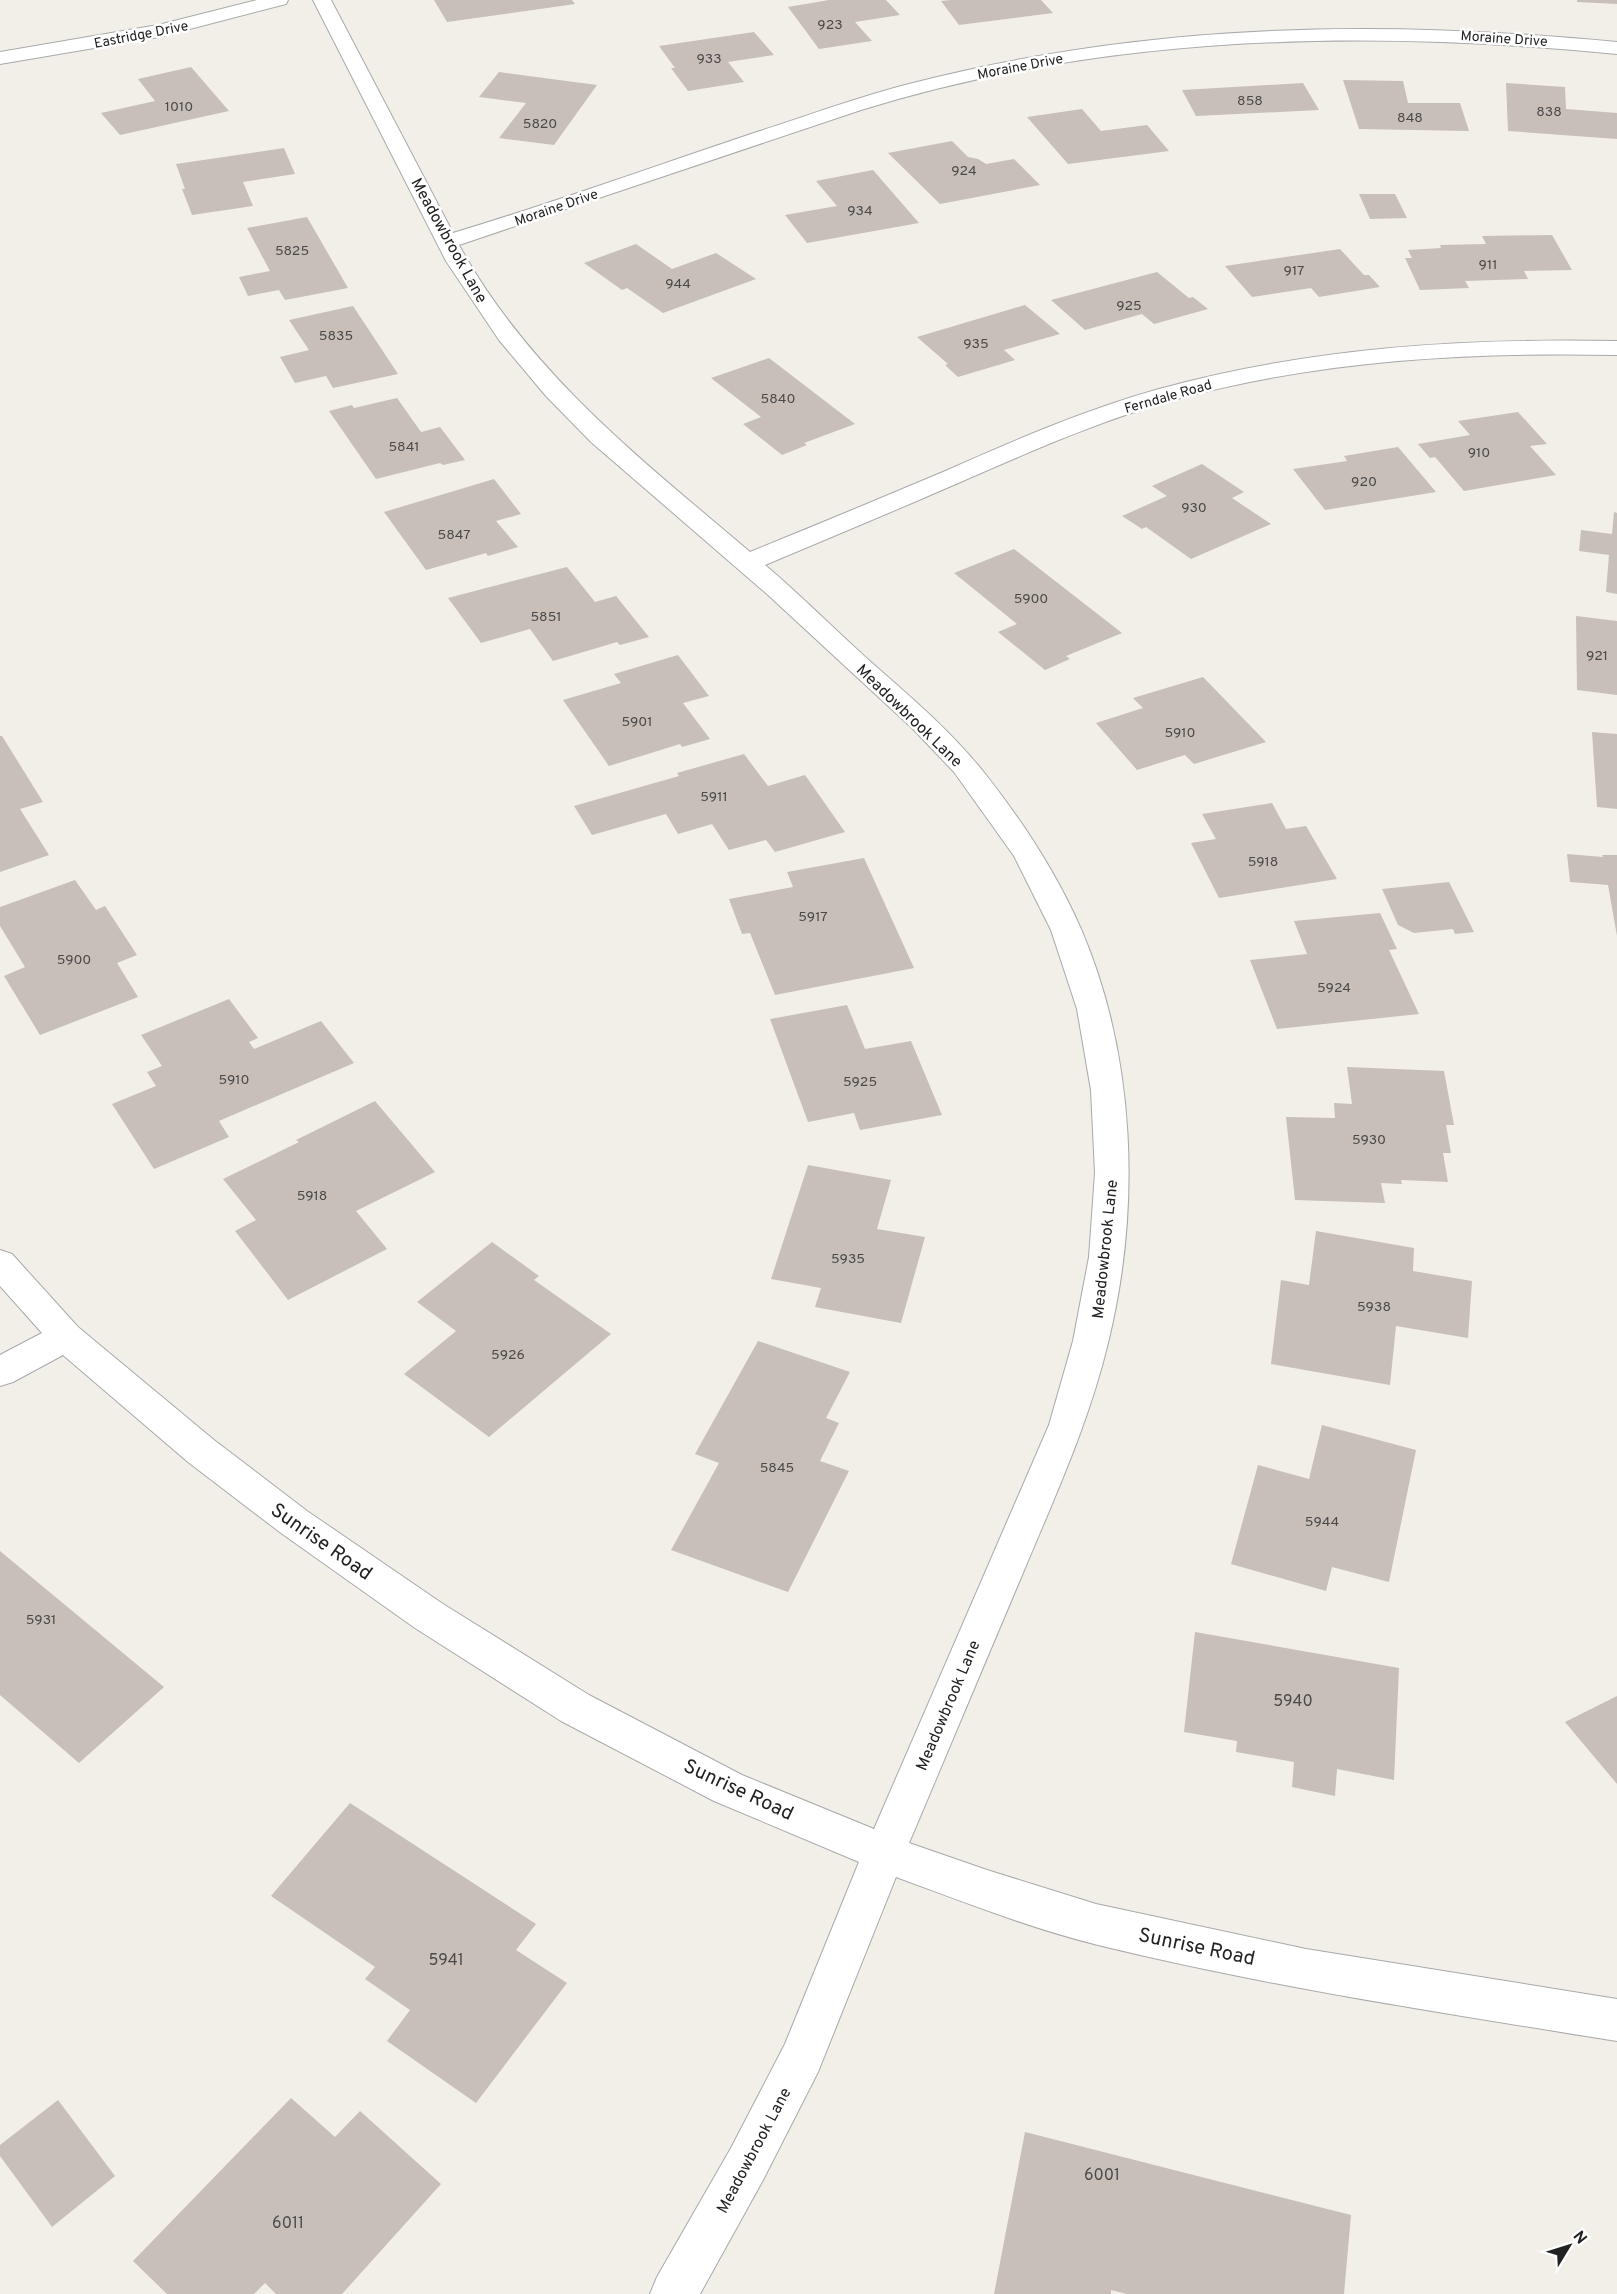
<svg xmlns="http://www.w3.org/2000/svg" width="1617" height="2294" font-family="Overpass,sans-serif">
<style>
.building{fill:#c7bfb8}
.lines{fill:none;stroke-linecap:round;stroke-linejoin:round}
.minor-casing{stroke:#a9a9a9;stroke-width:2}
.minor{fill:#fff;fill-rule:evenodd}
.labels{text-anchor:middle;stroke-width:5;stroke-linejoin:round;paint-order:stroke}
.number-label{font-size:14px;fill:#4b4948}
.far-street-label{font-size:14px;fill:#222;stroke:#fff}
.street-label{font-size:16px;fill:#222;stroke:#fff}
.near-number-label{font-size:16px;fill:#4b4948}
.near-street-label{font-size:20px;fill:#222;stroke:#fff}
</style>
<rect width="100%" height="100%" fill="#f2efe9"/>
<g class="building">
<polygon points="434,0 572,0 575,4 447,22"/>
<polygon points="829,0 886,0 900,15 855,22 872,41 819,49 788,7"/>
<polygon points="951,0 1041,0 1053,13 959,25 941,1"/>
<polygon points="1577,0 1617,0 1617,4 1577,2"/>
<polygon points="754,32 774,55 728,62 744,82 688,91 671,68 675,68 659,46"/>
<polygon points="191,67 229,111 120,135 101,113 155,101 138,79"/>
<polygon points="499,72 597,85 554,145 499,138 526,103 479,97"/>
<polygon points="1343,80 1403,81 1408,103 1460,103 1469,131 1359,129"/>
<polygon points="1303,83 1319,110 1196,116 1182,90"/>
<polygon points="1506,83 1565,87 1566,109 1617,113 1617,139 1508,131"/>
<polygon points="1082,109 1101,131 1147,125 1169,151 1068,164 1027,117"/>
<polygon points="952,141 968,157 978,159 986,164 1014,159 1040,185 940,204 888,153"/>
<polygon points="284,148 295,174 243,182 253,206 192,215 182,189 185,189 176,164"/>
<polygon points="873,170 919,223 807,243 785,215 837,206 816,181"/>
<polygon points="1359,194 1395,194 1407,218 1370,219"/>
<polygon points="307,217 348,288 285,300 279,290 248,296 239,277 270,271 247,228"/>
<polygon points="1552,235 1572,270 1524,271 1528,279 1465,281 1469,288 1420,290 1405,258 1412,258 1408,250 1441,248 1440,245 1486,244 1482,236"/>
<polygon points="636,244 672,269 716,253 756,279 663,313 627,288 622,290 584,263"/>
<polygon points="1340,249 1364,275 1369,275 1380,287 1319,297 1311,288 1252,297 1225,266"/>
<polygon points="1157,272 1189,298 1193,297 1208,309 1154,324 1142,314 1085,330 1051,300"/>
<polygon points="1025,305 1060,334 1004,350 1015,360 958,377 945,365 948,364 917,337"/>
<polygon points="353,306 398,374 333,388 326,376 295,383 280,357 309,350 289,320"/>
<polygon points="769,358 855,424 804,443 807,445 782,455 743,424 761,417 711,378"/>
<polygon points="397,398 421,432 440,427 465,460 443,465 440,463 376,479 329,411 352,405 354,408"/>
<polygon points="1518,412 1547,444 1530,446 1556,475 1464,491 1435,457 1430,458 1418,444 1470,435 1458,421"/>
<polygon points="1398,447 1436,492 1325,510 1293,469 1347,461 1344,456"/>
<polygon points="1202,464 1244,492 1232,498 1271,524 1191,559 1146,527 1142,529 1122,516 1167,496 1152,486"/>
<polygon points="494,479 521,514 496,521 518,547 488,556 486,553 426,570 384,512"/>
<polygon points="1614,512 1617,513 1617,594 1606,592 1609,555 1579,551 1581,530 1612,534"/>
<polygon points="1014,549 1122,633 1066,656 1070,659 1045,670 998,632 1017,624 954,573"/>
<polygon points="567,567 595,602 616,596 649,637 620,645 617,642 553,661 530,629 481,643 448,598"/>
<polygon points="1576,616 1617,621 1617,695 1577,690"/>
<polygon points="678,655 709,696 683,703 710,739 682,747 680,744 609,766 563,700 621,683 614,674"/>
<polygon points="1203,677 1266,742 1194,764 1185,755 1137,770 1096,723 1143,708 1133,698"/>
<polygon points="1592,732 1617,734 1617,809 1597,807"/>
<polygon points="0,736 2,736 43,802 20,809 49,855 0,872"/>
<polygon points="744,754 768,786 805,775 845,832 775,852 766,840 729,850 712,824 678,834 666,814 592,835 574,806 679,776 677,773"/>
<polygon points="1272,803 1286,829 1306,826 1337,879 1219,898 1191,843 1216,839 1202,814"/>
<polygon points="1567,854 1603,857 1602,855 1617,855 1617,936 1608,885 1570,882"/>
<polygon points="864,858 914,968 775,995 750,933 742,934 729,899 793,887 787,872"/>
<polygon points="75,880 96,910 105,906 137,955 117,963 138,997 40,1035 4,976 25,967 0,926 0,907"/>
<polygon points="1449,882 1474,932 1455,934 1453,929 1414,933 1398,925 1382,889"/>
<polygon points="1380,913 1397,949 1389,950 1419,1014 1277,1029 1250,960 1307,954 1294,921"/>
<polygon points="229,999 258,1038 249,1042 254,1049 321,1021 354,1063 219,1121 229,1137 154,1169 112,1104 156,1086 147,1072 162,1066 141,1035"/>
<polygon points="847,1005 865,1049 911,1041 942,1115 860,1130 854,1113 808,1122 770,1019"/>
<polygon points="1347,1067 1444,1071 1454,1125 1446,1125 1451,1153 1443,1153 1448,1182 1401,1180 1402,1184 1381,1183 1385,1203 1295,1200 1286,1117 1335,1118 1334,1103 1352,1104"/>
<polygon points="375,1101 435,1172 356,1211 387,1249 288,1300 235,1231 256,1220 223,1179 299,1142 296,1140"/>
<polygon points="808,1165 891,1180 877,1229 925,1237 901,1323 815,1307 821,1288 771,1279"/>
<polygon points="1316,1231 1414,1248 1413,1271 1472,1281 1468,1338 1396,1326 1390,1385 1271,1364 1281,1280 1309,1285"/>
<polygon points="492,1242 539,1276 534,1280 611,1334 489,1437 404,1374 456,1331 417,1302"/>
<polygon points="758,1341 850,1372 826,1418 839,1423 820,1461 849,1471 788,1592 671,1550 719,1463 695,1454"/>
<polygon points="1322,1425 1416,1450 1389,1582 1332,1567 1326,1591 1231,1564 1258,1465 1309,1479"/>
<polygon points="0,1551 164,1687 79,1763 0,1695"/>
<polygon points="1195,1632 1399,1668 1394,1780 1337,1769 1335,1796 1292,1787 1294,1762 1236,1752 1237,1741 1184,1732"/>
<polygon points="1617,1696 1617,1784 1565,1722"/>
<polygon points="350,1803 536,1924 516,1950 567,1983 476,2103 387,2041 410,2010 365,1979 375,1967 271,1896"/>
<polygon points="291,2098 335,2137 360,2111 441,2184 342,2294 276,2294 265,2283 254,2294 167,2294 133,2261"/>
<polygon points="58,2100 115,2176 52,2227 0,2156 0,2145"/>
<polygon points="1025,2132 1351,2215 1344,2294 1127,2294 1111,2290 1111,2294 994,2294"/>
</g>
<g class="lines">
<defs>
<g id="minor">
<polygon points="257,0 288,0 286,4 159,37 0,64 0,52 158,25"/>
<path d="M313,0H331L453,233C556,202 658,165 760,131C810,115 858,97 909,84C1145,23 1376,19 1617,42V54C1364,29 1106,34 861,110L459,245C529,373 642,460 750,552C814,526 879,499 943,472C1013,441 1084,410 1159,389C1308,348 1462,338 1617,341V355C1469,352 1321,360 1177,399C1104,419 1034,450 965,480C899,509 832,537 765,565C802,596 836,631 872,663C912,698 953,733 986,775C1023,822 1057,874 1081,929C1136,1057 1141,1209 1108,1343C1089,1422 1056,1494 1025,1568C986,1660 948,1751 909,1843L987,1870L1096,1904L1306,1949L1617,1999V2041C1443,2013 1270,1987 1098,1945C1029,1928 962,1901 896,1877L818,2072L763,2180L700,2294H650L657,2277L731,2148L785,2044L859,1862L714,1801L561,1721L415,1628L281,1533L188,1462L63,1355L13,1382L0,1386V1355L42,1333L0,1286V1250L12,1254L78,1327L214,1440L307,1511L443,1604L589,1695L742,1775L874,1829L1049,1425L1073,1341L1089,1257L1095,1173L1091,1090L1077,1009L1051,930L1014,856L954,772L912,728L767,594L591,442L546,396L499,340L446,261Z"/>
</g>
</defs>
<use href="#minor" class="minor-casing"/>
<use href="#minor" class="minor"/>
</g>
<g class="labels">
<g class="number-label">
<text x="830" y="29">923</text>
<text x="709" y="63">933</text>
<text x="1250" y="105">858</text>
<text x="179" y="111">1010</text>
<text x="1549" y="116">838</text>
<text x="1410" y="122">848</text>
<text x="540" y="128">5820</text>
<text x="964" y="175">924</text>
<text x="860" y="215">934</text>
<text x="292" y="255">5825</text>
<text x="1488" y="269">911</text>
<text x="1294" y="275">917</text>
<text x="678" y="288">944</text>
<text x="1129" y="310">925</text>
<text x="336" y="340">5835</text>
<text x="976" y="348">935</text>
<text x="778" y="403">5840</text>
<text x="404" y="451">5841</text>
<text x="1479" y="457">910</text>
<text x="1364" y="486">920</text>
<text x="1194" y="512">930</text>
<text x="454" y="539">5847</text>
<text x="1031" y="603">5900</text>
<text x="546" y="621">5851</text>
<text x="1597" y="660">921</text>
<text x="637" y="726">5901</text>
<text x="1180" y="737">5910</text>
<text x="714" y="801">5911</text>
<text x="1263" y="866">5918</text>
<text x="813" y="921">5917</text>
<text x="74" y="964">5900</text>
<text x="1334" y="992">5924</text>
<text x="234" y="1084">5910</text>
<text x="860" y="1086">5925</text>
<text x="1369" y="1144">5930</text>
<text x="312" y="1200">5918</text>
<text x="848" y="1263">5935</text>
<text x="1374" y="1311">5938</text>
<text x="508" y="1359">5926</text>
<text x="777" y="1472">5845</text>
<text x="1322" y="1526">5944</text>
<text x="41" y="1624">5931</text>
</g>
<g class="far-street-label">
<text transform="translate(141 34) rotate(-11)" y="5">Eastridge Drive</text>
<text transform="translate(1504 38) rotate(4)" y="5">Moraine Drive</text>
<text transform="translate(1020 66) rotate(-11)" y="5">Moraine Drive</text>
<text transform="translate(556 207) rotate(-19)" y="5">Moraine Drive</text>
<text transform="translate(1168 396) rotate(-16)" y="5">Ferndale Road</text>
</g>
<g class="street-label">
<text transform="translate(450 240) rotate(61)" y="6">Meadowbrook Lane</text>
<text transform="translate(910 715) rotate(44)" y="6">Meadowbrook Lane</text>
<text transform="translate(1104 1249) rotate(-84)" y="6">Meadowbrook Lane</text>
<text transform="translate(947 1705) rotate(-67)" y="6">Meadowbrook Lane</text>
<text transform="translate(753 2150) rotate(-62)" y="6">Meadowbrook Lane</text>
</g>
<g class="near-number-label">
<text x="1293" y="1706">5940</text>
<text x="446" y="1965">5941</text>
<text x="1102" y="2180">6001</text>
<text x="288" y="2228">6011</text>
</g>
<g class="near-street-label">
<text transform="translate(322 1541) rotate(35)" y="7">Sunrise Road</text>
<text transform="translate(739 1789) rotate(25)" y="7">Sunrise Road</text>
<text transform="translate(1197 1946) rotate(12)" y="7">Sunrise Road</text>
</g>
</g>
<g transform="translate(1569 2246) rotate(52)" stroke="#ffffff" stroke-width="4.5" paint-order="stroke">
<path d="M0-4.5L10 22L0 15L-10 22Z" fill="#222222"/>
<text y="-9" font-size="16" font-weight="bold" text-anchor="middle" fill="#222222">N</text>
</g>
</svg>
